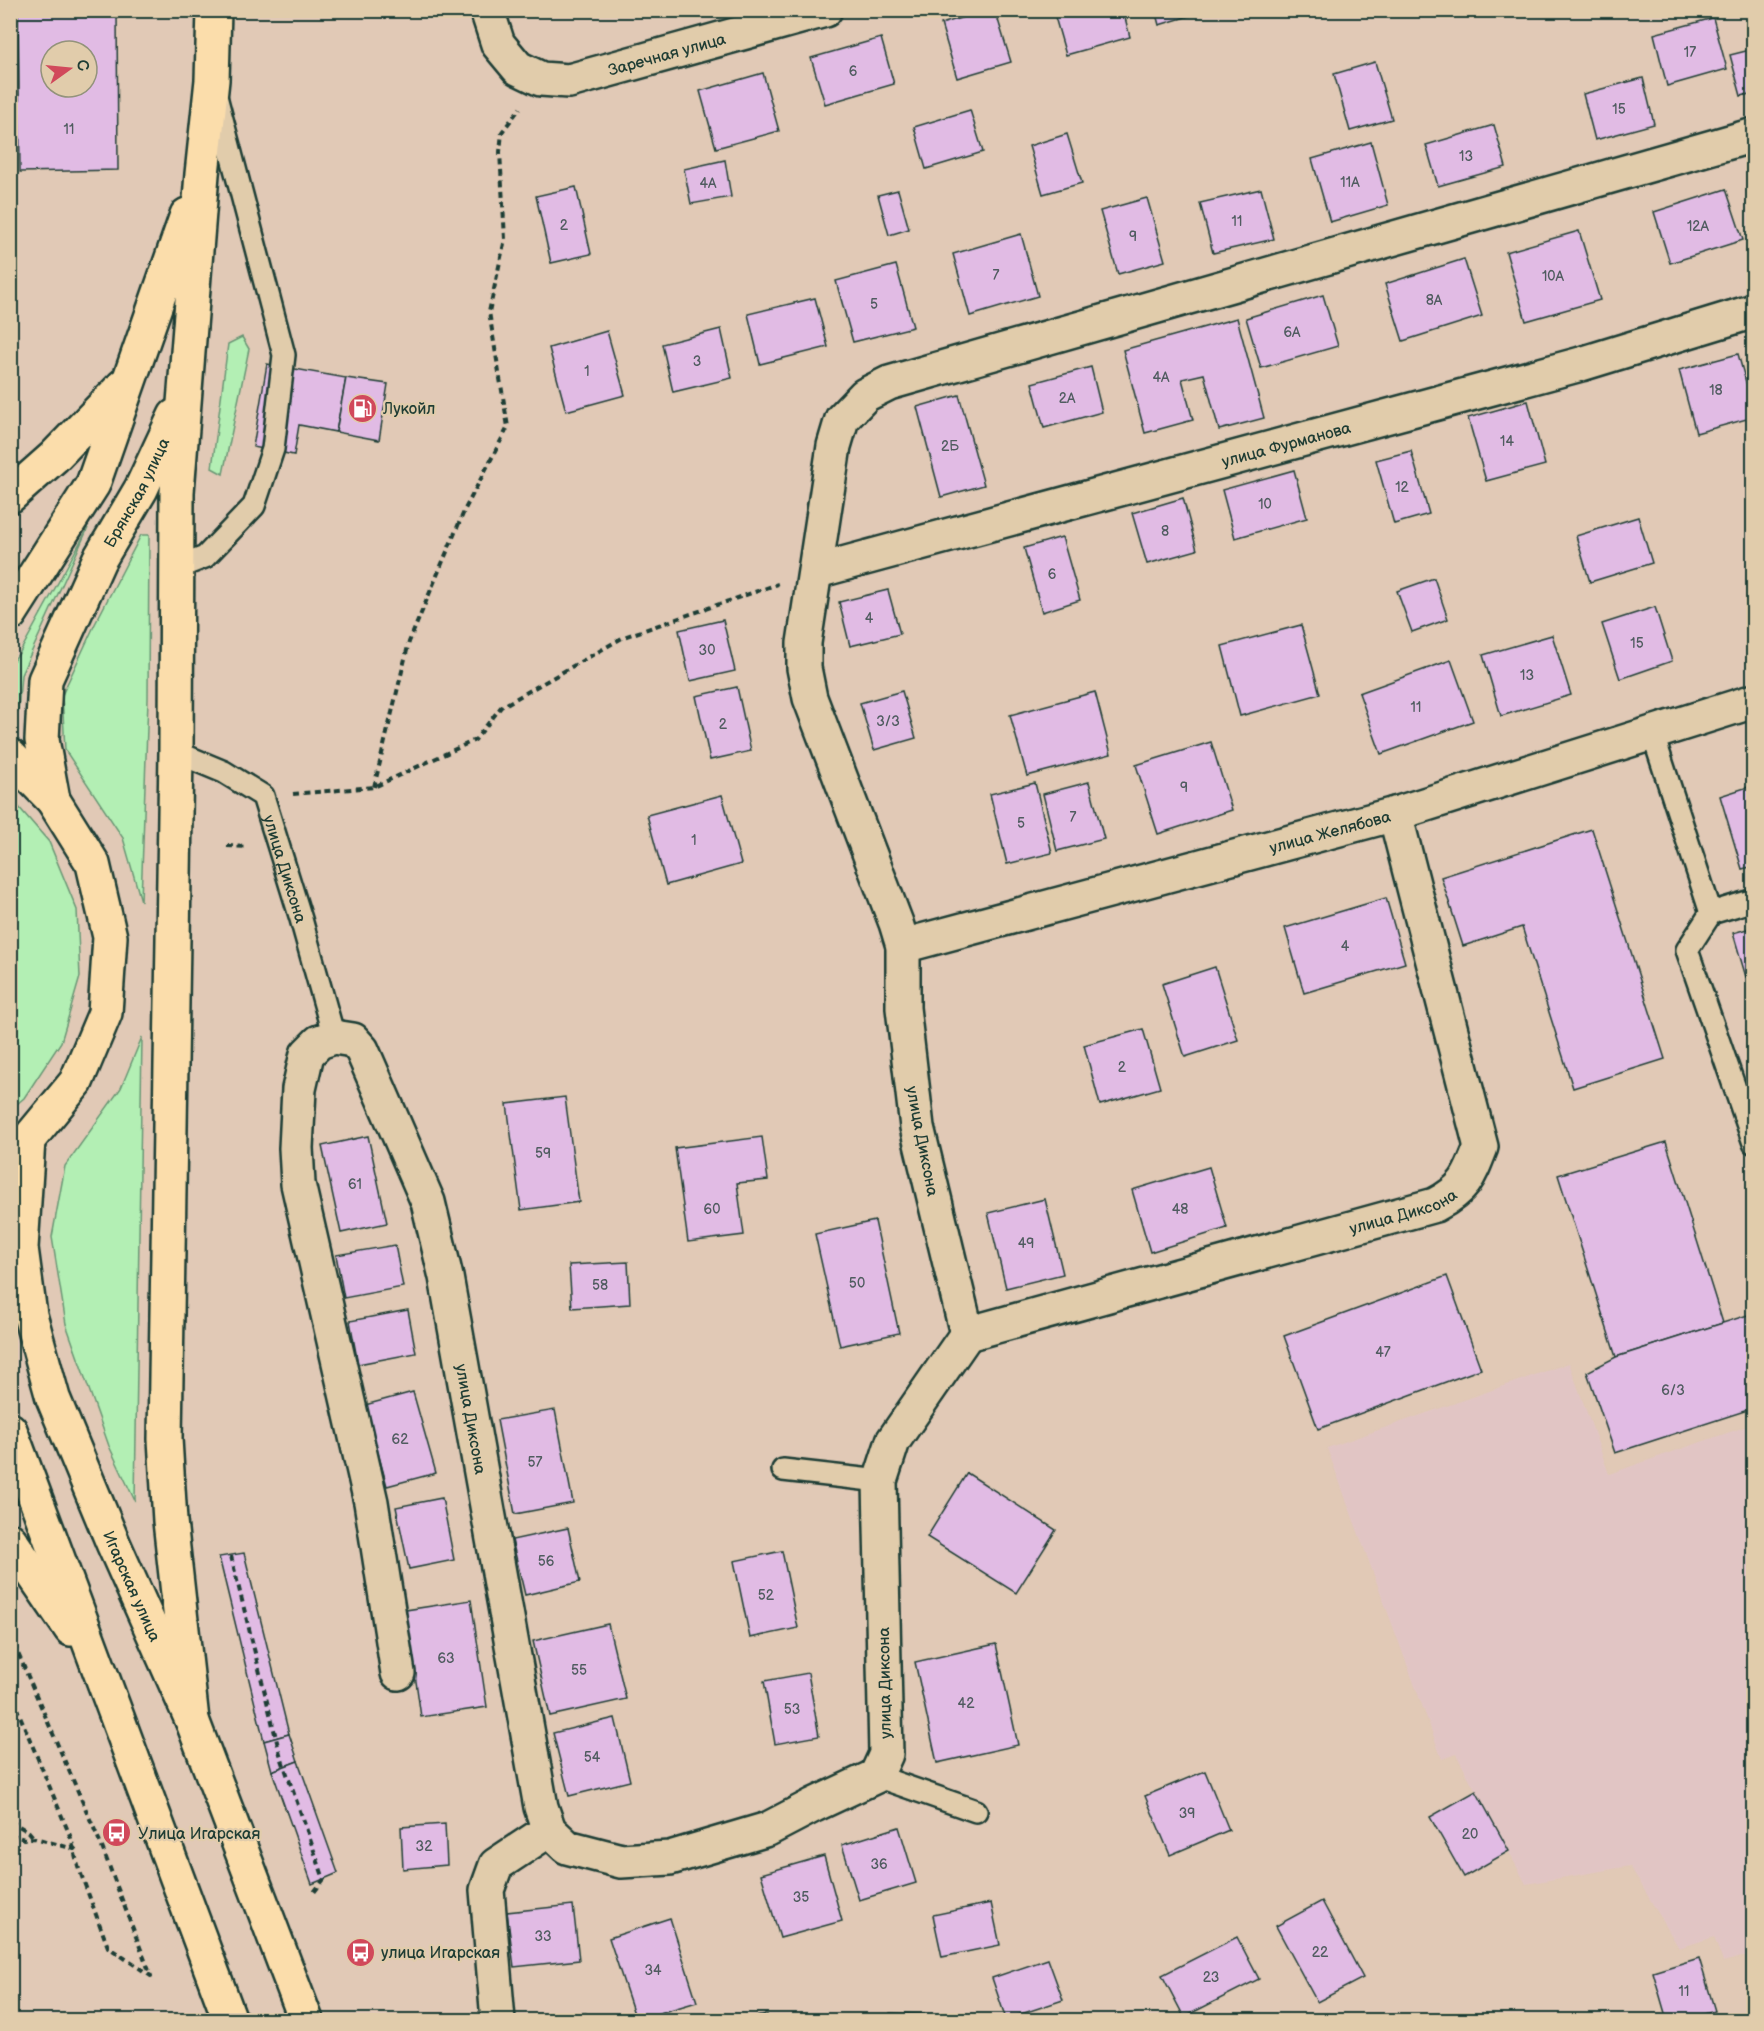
<svg xmlns="http://www.w3.org/2000/svg" width="1764" height="2031" font-family="'Balsamiq Sans',sans-serif">
<style>
.built{fill:#e1c5c4}
.green{fill:#b3efb4;stroke:#699674;stroke-width:1.5}
.building{fill:#e1bbe4;stroke:#1f3d34;stroke-width:1.5;fill-rule:evenodd}
.lines{fill:none;stroke-linecap:round;stroke-linejoin:round}
.service-casing{stroke:#1f3d34;stroke-width:26}
.minor-casing{stroke:#1f3d34;stroke-width:38}
.primary-casing{stroke:#1f3d34;stroke-width:38}
.path{stroke:#1f3d34;stroke-width:4;stroke-dasharray:6 4.5;stroke-linecap:butt}
.service{stroke:#e1ccab;stroke-width:21}
.minor{stroke:#e1ccab;stroke-width:33}
.primary{stroke:#fbddab;stroke-width:33}
.labels{text-anchor:middle;stroke-width:4.5;stroke-linejoin:round;paint-order:stroke}
.number-label{font-size:14px;fill:#505c60}
.street-label{font-size:16px;fill:#1f3d34;stroke:#e1ccab}
.poi-label{font-size:16px;fill:#1f3d34;stroke:#e1ccab;text-anchor:start}
</style>
<rect width="100%" height="100%" fill="#e1c9b6"/>
<filter id="ink" filterUnits="userSpaceOnUse"><feTurbulence type="fractalNoise" baseFrequency=".0167" numOctaves="2"/><feDisplacementMap in="SourceGraphic" scale="12" xChannelSelector="R" yChannelSelector="G"/><feConvolveMatrix kernelMatrix="1 2 1 2 8 2 1 2 1" color-interpolation-filters="sRGB"/></filter>
<g filter="url(#ink)">
<polygon class="built" points="1569,1363 1609,1474 1753,1424 1753,1954 1723,1962 1714,1937 1679,1948 1630,1866 1526,1884 1456,1754 1442,1759 1327,1448"/>
<g class="green">
<polygon points="242,337 249,349 223,474 212,468 228,344"/>
<polygon points="88,528 21,675 18,711 11,707 11,663 20,652"/>
<polygon points="141,535 149,535 148,699 141,901 123,838 65,750 62,695 95,624"/>
<polygon points="11,798 49,842 77,910 80,977 61,1042 24,1098 11,1109"/>
<polygon points="142,1037 135,1501 109,1446 66,1324 52,1237 65,1166 121,1088"/>
</g>
<g class="building">
<path d="M18,10H117L118,170L20,172ZM51,51H87V87H51Z"/>
<polygon points="987,10 995,10 1011,62 957,78 941,24"/>
<polygon points="1053,10 1123,10 1130,37 1066,55"/>
<polygon points="1155,10 1209,10 1159,25"/>
<polygon points="1713,18 1727,69 1667,86 1654,34"/>
<polygon points="881,38 894,84 825,104 811,58"/>
<polygon points="1754,49 1754,93 1741,96 1730,55"/>
<polygon points="1375,62 1392,119 1350,131 1334,74"/>
<polygon points="763,73 779,131 716,148 700,91"/>
<polygon points="1643,78 1654,124 1595,140 1583,94"/>
<polygon points="970,110 983,152 926,169 914,127"/>
<polygon points="1494,125 1506,167 1438,186 1426,145"/>
<polygon points="1067,134 1082,183 1043,194 1029,146"/>
<polygon points="1371,142 1388,205 1330,222 1312,159"/>
<polygon points="725,160 731,197 691,204 684,169"/>
<polygon points="576,187 591,254 551,263 536,196"/>
<polygon points="1261,189 1274,239 1213,253 1200,203"/>
<polygon points="1726,189 1743,240 1670,263 1654,212"/>
<polygon points="898,190 909,229 889,235 878,195"/>
<polygon points="1147,198 1165,261 1118,274 1100,211"/>
<polygon points="1579,231 1600,300 1526,321 1506,252"/>
<polygon points="1021,234 1038,296 970,316 953,254"/>
<polygon points="1464,259 1482,316 1403,341 1385,284"/>
<polygon points="896,265 913,327 853,342 836,281"/>
<polygon points="1323,295 1338,346 1261,368 1246,318"/>
<polygon points="815,298 828,347 760,364 748,314"/>
<polygon points="1237,318 1264,418 1219,430 1204,374 1182,379 1193,420 1145,433 1123,350"/>
<polygon points="721,329 732,378 673,392 662,344"/>
<polygon points="607,331 625,395 566,411 549,348"/>
<polygon points="1738,354 1754,410 1754,417 1696,433 1679,370"/>
<polygon points="267,364 346,378 336,432 299,425 294,455 253,447"/>
<polygon points="1091,367 1102,412 1044,428 1032,383"/>
<polygon points="346,378 388,384 379,440 336,432"/>
<polygon points="959,395 984,485 941,497 917,407"/>
<polygon points="1528,401 1545,465 1486,481 1468,418"/>
<polygon points="1411,451 1429,514 1394,524 1376,460"/>
<polygon points="1294,470 1307,518 1235,538 1222,490"/>
<polygon points="1183,498 1197,550 1147,564 1132,513"/>
<polygon points="1638,517 1652,563 1590,582 1576,536"/>
<polygon points="1062,537 1080,600 1042,612 1024,548"/>
<polygon points="1434,578 1448,619 1412,632 1397,591"/>
<polygon points="888,590 900,634 850,646 839,602"/>
<polygon points="1655,607 1672,661 1620,679 1602,624"/>
<polygon points="723,620 735,671 690,681 679,630"/>
<polygon points="1301,625 1320,694 1240,716 1222,646"/>
<polygon points="1552,635 1571,695 1501,716 1483,655"/>
<polygon points="1451,660 1473,721 1381,754 1359,693"/>
<polygon points="737,687 751,751 710,760 696,696"/>
<polygon points="902,691 916,738 874,750 860,703"/>
<polygon points="1095,692 1111,754 1027,776 1010,715"/>
<polygon points="1211,742 1232,810 1158,834 1136,765"/>
<polygon points="1089,782 1104,839 1057,851 1043,794"/>
<polygon points="1035,783 1052,853 1007,864 990,794"/>
<polygon points="1754,785 1754,866 1742,869 1720,796"/>
<polygon points="722,795 741,864 666,885 647,815"/>
<polygon points="1592,829 1665,1059 1573,1088 1522,927 1463,946 1441,877"/>
<polygon points="1386,898 1405,963 1304,993 1285,928"/>
<polygon points="1754,927 1754,975 1746,977 1733,933"/>
<polygon points="1215,967 1238,1040 1185,1057 1162,984"/>
<polygon points="1143,1029 1160,1088 1100,1105 1084,1045"/>
<polygon points="565,1097 579,1202 521,1210 507,1104"/>
<polygon points="368,1136 387,1223 341,1233 322,1146"/>
<polygon points="762,1137 768,1180 737,1183 744,1235 688,1242 675,1148"/>
<polygon points="1666,1142 1723,1323 1616,1357 1558,1175"/>
<polygon points="1209,1167 1227,1228 1150,1252 1132,1190"/>
<polygon points="1045,1199 1063,1274 1006,1288 988,1213"/>
<polygon points="875,1221 899,1333 840,1346 815,1234"/>
<polygon points="395,1245 403,1287 344,1298 336,1255"/>
<polygon points="628,1262 630,1304 572,1308 569,1265"/>
<polygon points="1447,1276 1481,1369 1318,1429 1284,1336"/>
<polygon points="408,1310 416,1353 358,1364 350,1321"/>
<polygon points="1754,1313 1754,1408 1615,1453 1587,1372 1616,1357"/>
<polygon points="413,1392 436,1473 387,1486 365,1405"/>
<polygon points="555,1410 573,1503 515,1514 497,1420"/>
<polygon points="967,1473 1056,1530 1016,1593 927,1537"/>
<polygon points="442,1498 454,1560 409,1569 396,1507"/>
<polygon points="568,1528 580,1582 525,1595 512,1540"/>
<polygon points="782,1551 798,1628 750,1638 734,1561"/>
<polygon points="244,1553 289,1734 264,1741 219,1557"/>
<polygon points="471,1600 487,1707 421,1717 406,1610"/>
<polygon points="608,1624 626,1699 550,1716 533,1641"/>
<polygon points="996,1644 1018,1745 937,1763 915,1662"/>
<polygon points="808,1673 819,1736 775,1744 764,1681"/>
<polygon points="615,1718 630,1781 569,1796 553,1733"/>
<polygon points="289,1734 298,1761 272,1771 264,1741"/>
<polygon points="298,1761 338,1873 312,1884 272,1771"/>
<polygon points="1205,1771 1229,1830 1170,1855 1145,1796"/>
<polygon points="1476,1791 1509,1851 1464,1877 1430,1817"/>
<polygon points="445,1824 447,1865 403,1869 401,1827"/>
<polygon points="899,1827 916,1883 859,1900 842,1845"/>
<polygon points="824,1856 842,1921 780,1938 761,1874"/>
<polygon points="1322,1901 1363,1978 1317,2002 1276,1926"/>
<polygon points="991,1903 1000,1945 942,1957 933,1915"/>
<polygon points="573,1905 579,1960 514,1967 507,1912"/>
<polygon points="670,1918 697,2002 636,2020 609,1938"/>
<polygon points="1237,1937 1259,1979 1184,2017 1162,1975"/>
<polygon points="1699,1958 1715,2011 1683,2020 1667,2020 1653,1972"/>
<polygon points="1048,1959 1063,2000 1006,2019 992,1978"/>
<polygon points="586,2013 587,2020 521,2020 521,2018"/>
<polygon points="890,2013 950,2015 950,2020 889,2020"/>
<polygon points="767,2015 768,2020 730,2020"/>
</g>
<g class="lines">
<defs>
<g id="service">
<polyline points="177,568 205,557 254,506 273,449 284,355 217,100"/>
<polyline points="1652,732 1711,913"/>
<path id="s1" d="M176,752L224,772L263,796L301,919L334,1037"/>
<polyline points="1754,900 1711,913 1687,950 1754,1143"/>
<polyline points="783,1470 880,1481"/>
<polyline points="876,1776 976,1811"/>
</g>
<g id="minor">
<path id="s2" d="M487,10L498,44L518,68L541,79L569,81L825,10"/>
<path id="s3" d="M817,571L1581,364L1754,311"/>
<path id="s4" d="M903,946L1395,814L1754,701"/>
<path id="s5" d="M967,1334L1435,1205C1465,1189 1469,1178 1481,1147L1395,814"/>
<path id="s6" d="M398,1673L371,1502L298,1184L296,1148L299,1089L307,1054L319,1042L334,1037L353,1040L362,1050L428,1202L446,1277L541,1807L549,1830L567,1847L621,1861L670,1858L768,1829L814,1805L876,1776L886,1754L880,1481L893,1441L967,1334L917,1127L903,1008V946L896,923L810,698L804,668V643L834,446L842,419L865,395L889,383L1754,135"/>
<polyline points="498,2020 487,1890 496,1865 549,1830"/>
</g>
<g id="primary">
<polyline points="10,496 54,457 123,386"/>
<polyline points="10,614 93,484 187,215"/>
<polyline points="10,756 53,800 93,864 110,937 105,1013 76,1082 28,1140 10,1151"/>
<path id="s7" d="M53,800L42,740L45,680L99,560L141,489L175,416"/>
<path id="s8" d="M28,1140L21,1248L30,1315L53,1398L113,1543L192,1720L306,2020"/>
<polyline points="10,1430 230,2020"/>
<polyline points="10,1540 71,1629"/>
<polyline points="192,1720 170,1521 165,1439 176,752 177,492 202,174 212,80 214,10"/>
</g>
</defs>
<use href="#service" class="service-casing"/>
<use href="#minor" class="minor-casing"/>
<use href="#primary" class="primary-casing"/>
<g class="path">
<polyline points="374,787 409,642 465,509 508,427 489,312 505,239 500,152 502,132 520,108"/>
<polyline points="293,794 374,787 475,740 501,707 624,637 778,584"/>
<polyline points="227,846 247,847"/>
<polyline points="231,1556 280,1754 324,1879 312,1895"/>
<polyline points="10,1635 100,1842 151,1976 108,1947 78,1866 71,1838 10,1692"/>
<polyline points="10,1821 29,1832 34,1838"/>
<polyline points="10,1834 24,1839 35,1838 74,1849 78,1845"/>
</g>
<use href="#service" class="service"/>
<use href="#minor" class="minor"/>
<use href="#primary" class="primary"/>
</g>
</g>
<defs>
<symbol id="fuel-disc" viewBox="-11 -11 22 22"><circle r="9.5" fill="#d1495b" stroke="#e1ccab"/><path d="M-5.5-6h7V0h2V4h1.3V-2.5L3-4.5l.8-.8L6-3V5H2.5V1h-1V6h-7ZM-4.2-4.7v3.2H.2V-4.7Z" fill="#fff"/></symbol>
<symbol id="bus-disc" viewBox="-11 -11 22 22"><circle r="9.5" fill="#d1495b" stroke="#e1ccab"/><path d="M-5-6H5V4H4V6H2V4H-2V6H-4V4H-5ZM-3.5-4V0h7V-4ZM-3.5 1.2v1.5H-2V1.2ZM2 1.2v1.5H3.5V1.2Z" fill="#fff"/></symbol>
</defs>
<g fill-rule="evenodd">
<use href="#fuel-disc" x="346" y="392" width="33" height="33"/>
<use href="#bus-disc" x="100" y="1816" width="33" height="33"/>
<use href="#bus-disc" x="344" y="1936" width="33" height="33"/>
</g>
<g class="labels">
<g class="number-label">
<text x="1690" y="57">17</text>
<text x="853" y="76">6</text>
<text x="1619" y="114">15</text>
<text x="69" y="134">11</text>
<text x="1466" y="161">13</text>
<text x="1350" y="187">11А</text>
<text x="708" y="188">4А</text>
<text x="1237" y="226">11</text>
<text x="564" y="230">2</text>
<text x="1698" y="231">12А</text>
<text x="1133" y="241">9</text>
<text x="996" y="280">7</text>
<text x="1553" y="281">10А</text>
<text x="1434" y="305">8А</text>
<text x="874" y="309">5</text>
<text x="1292" y="337">6А</text>
<text x="697" y="366">3</text>
<text x="587" y="376">1</text>
<text x="1161" y="382">4А</text>
<text x="1716" y="395">18</text>
<text x="1067" y="403">2А</text>
<text x="1507" y="446">14</text>
<text x="950" y="451">2Б</text>
<text x="1402" y="492">12</text>
<text x="1265" y="509">10</text>
<text x="1165" y="536">8</text>
<text x="1052" y="579">6</text>
<text x="869" y="623">4</text>
<text x="1637" y="648">15</text>
<text x="707" y="655">30</text>
<text x="1527" y="680">13</text>
<text x="1416" y="712">11</text>
<text x="888" y="726">3/3</text>
<text x="723" y="729">2</text>
<text x="1184" y="792">9</text>
<text x="1073" y="822">7</text>
<text x="1021" y="828">5</text>
<text x="694" y="845">1</text>
<text x="1345" y="951">4</text>
<text x="1122" y="1072">2</text>
<text x="543" y="1158">59</text>
<text x="355" y="1189">61</text>
<text x="712" y="1214">60</text>
<text x="1180" y="1214">48</text>
<text x="1026" y="1248">49</text>
<text x="857" y="1288">50</text>
<text x="600" y="1290">58</text>
<text x="1383" y="1357">47</text>
<text x="1673" y="1395">6/3</text>
<text x="400" y="1444">62</text>
<text x="535" y="1467">57</text>
<text x="546" y="1566">56</text>
<text x="766" y="1600">52</text>
<text x="446" y="1663">63</text>
<text x="579" y="1675">55</text>
<text x="966" y="1708">42</text>
<text x="792" y="1714">53</text>
<text x="592" y="1762">54</text>
<text x="1187" y="1818">39</text>
<text x="1470" y="1839">20</text>
<text x="424" y="1851">32</text>
<text x="879" y="1869">36</text>
<text x="801" y="1902">35</text>
<text x="543" y="1941">33</text>
<text x="1320" y="1957">22</text>
<text x="653" y="1975">34</text>
<text x="1211" y="1982">23</text>
<text x="1684" y="1996">11</text>
</g>
<g class="street-label">
<text dy="6" stroke="none"><textPath href="#s2" startOffset="222">Заречная улица</textPath></text>
<text dy="6" stroke="none"><textPath href="#s3" startOffset="486">улица Фурманова</textPath></text>
<text dy="6" stroke="none"><textPath href="#s7" startOffset="330">Брянская улица</textPath></text>
<text dy="6" stroke="none"><textPath href="#s4" startOffset="442">улица Желябова</textPath></text>
<text dy="6" stroke="none"><textPath href="#s1" startOffset="174">улица Диксона</textPath></text>
<text transform="translate(923 1141) rotate(79)" y="6">улица Диксона</text>
<text dy="6" stroke="none"><textPath href="#s5" startOffset="453">улица Диксона</textPath></text>
<text dy="6" stroke="none"><textPath href="#s6" startOffset="1083">улица Диксона</textPath></text>
<text dy="6" stroke="none"><textPath href="#s8" startOffset="466">Игарская улица</textPath></text>
<text transform="translate(884 1683) rotate(-91)" y="6">улица Диксона</text>
</g>
<g class="poi-label">
<text x="383" y="414">Лукойл</text>
<text x="138" y="1839">Улица Игарская</text>
<text x="381" y="1958">улица Игарская</text>
</g>
</g>
<rect width="1764" height="2031" fill="none" stroke="#e1ccab" stroke-width="36"/>
<rect x="18" y="18" width="1728" height="1995" fill="none" stroke="#1f3d34" stroke-width="2" filter="url(#ink)"/>
<g transform="translate(69 69) rotate(75)"><circle r="28" fill="#e1ccab" stroke="#93937b" stroke-width="1.5"/>
<path d="M0-4.5L10 22L0 15L-10 22Z" fill="#d1495b"/>
<text y="-9" font-size="16" font-weight="bold" text-anchor="middle" fill="#1f3d34">С</text>
</g>
</svg>
